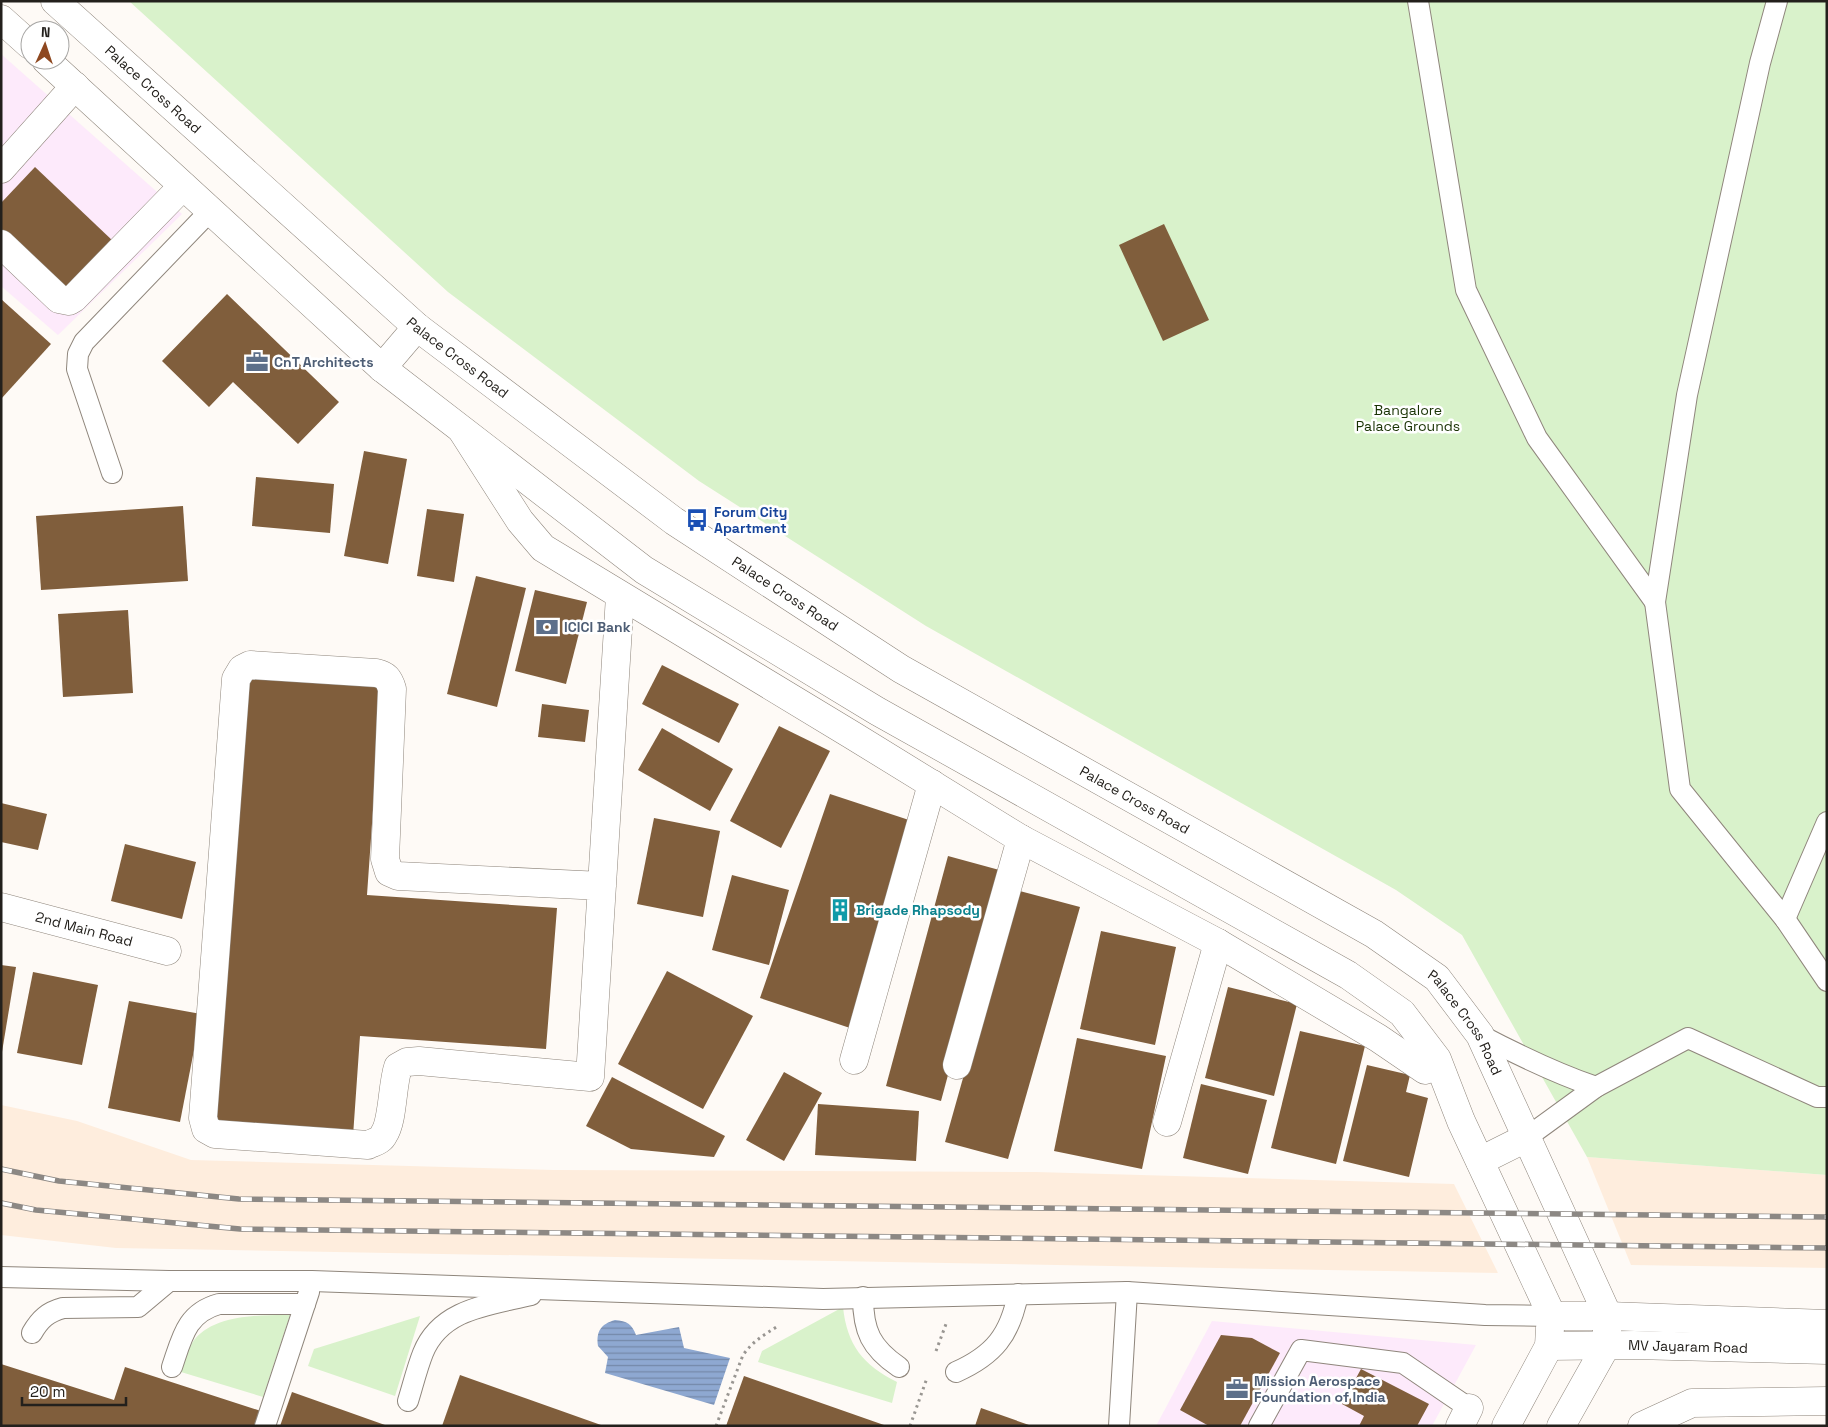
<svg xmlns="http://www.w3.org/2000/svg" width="1828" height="1427" font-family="'Space Grotesk',sans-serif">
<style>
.commercial{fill:#fdeafb}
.built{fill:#feeddd}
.green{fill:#d9f2cb}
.water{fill:url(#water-rules)}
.building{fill:#805e3c}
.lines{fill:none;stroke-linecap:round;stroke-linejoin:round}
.lane-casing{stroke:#8f867c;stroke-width:22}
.street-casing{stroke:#8f867c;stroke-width:29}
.secondary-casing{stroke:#8f867c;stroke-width:29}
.path{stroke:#999692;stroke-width:3;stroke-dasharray:2.5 4;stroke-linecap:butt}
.lane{stroke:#fff;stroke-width:20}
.street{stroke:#fff;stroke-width:28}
.secondary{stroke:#fff;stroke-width:28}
.rail-casing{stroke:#8c8884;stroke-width:5.5}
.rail{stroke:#fff;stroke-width:4;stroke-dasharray:11;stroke-linecap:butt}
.labels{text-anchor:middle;stroke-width:5;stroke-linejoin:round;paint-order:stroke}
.street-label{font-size:14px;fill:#23201c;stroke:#fff}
.service-label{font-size:14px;font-weight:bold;fill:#4e5e75;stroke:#fff;text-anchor:start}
.park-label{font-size:14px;fill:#193204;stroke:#fff}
.transit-label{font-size:14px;font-weight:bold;fill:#164399;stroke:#fff;text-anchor:start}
.culture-label{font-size:14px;font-weight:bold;fill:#0d838f;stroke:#fff;text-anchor:start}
</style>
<defs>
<pattern id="water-rules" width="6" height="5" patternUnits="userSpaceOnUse" patternTransform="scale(1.25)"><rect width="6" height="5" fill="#8ea8d1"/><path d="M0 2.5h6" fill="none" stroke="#7488a9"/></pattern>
</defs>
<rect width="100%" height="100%" fill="#fefaf6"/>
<g class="commercial">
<polygon points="1,54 182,214 58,335 1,286"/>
<polygon points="1212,1321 1476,1345 1432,1426 1156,1426"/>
</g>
<g class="built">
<polygon points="1,1105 77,1121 191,1160 554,1170 1036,1172 1454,1184 1498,1273 116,1248 1,1235"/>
<polygon points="1587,1157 1827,1175 1827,1268 1631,1265"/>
</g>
<g class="green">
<polygon points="129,1 1827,1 1827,1175 1587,1157 1462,935 1396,890 926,626 699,481 448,292"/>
<path d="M843,1307C847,1345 863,1365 897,1382L892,1403L758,1362L762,1351Z"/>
<path d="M290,1315L263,1397L181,1372C185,1363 187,1351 192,1343C211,1314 260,1315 290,1315Z"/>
<polygon points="420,1316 395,1396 308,1366 314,1349"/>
</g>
<path class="water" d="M615,1320C627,1321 632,1324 636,1335L679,1327L684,1348L730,1358L714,1405L605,1373L608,1357L598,1346C596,1331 601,1324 615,1320Z"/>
<g class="building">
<polygon points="35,167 114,242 65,293 1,233 1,203"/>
<polygon points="1164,224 1209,320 1163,341 1119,245"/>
<polygon points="227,294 339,402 298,444 233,382 209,407 162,361"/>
<polygon points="1,299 51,344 1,399"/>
<polygon points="364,451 407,459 388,564 344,556"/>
<polygon points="256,477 334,484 330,533 252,526"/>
<polygon points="183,506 188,581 41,590 36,516"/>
<polygon points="427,509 464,514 454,582 417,576"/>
<polygon points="476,576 526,588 497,707 447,694"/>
<polygon points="535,590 587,602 566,684 515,671"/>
<polygon points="128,610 133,693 63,697 58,614"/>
<polygon points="662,665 739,704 719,743 642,704"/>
<polygon points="243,673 382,682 367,895 557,908 546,1049 360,1036 353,1136 211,1126"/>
<polygon points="542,704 589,710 585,742 538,737"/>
<polygon points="779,726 830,751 781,848 730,821"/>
<polygon points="662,728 733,769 710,811 638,770"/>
<polygon points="830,794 915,822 853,1029 760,998"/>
<polygon points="1,803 47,814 38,850 1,842"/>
<polygon points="654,818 720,831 703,917 637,904"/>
<polygon points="125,844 196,862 182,919 111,901"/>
<polygon points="948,856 1003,871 941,1101 886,1086"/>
<polygon points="732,875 789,890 769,965 712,950"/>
<polygon points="1016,890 1080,907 1008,1159 945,1142"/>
<polygon points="1101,931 1176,947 1155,1045 1080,1029"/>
<polygon points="1,965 16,967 2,1052 1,1052"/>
<polygon points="667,971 753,1016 703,1109 618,1064"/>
<polygon points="33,972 98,985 82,1065 17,1053"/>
<polygon points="1228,987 1297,1004 1274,1096 1205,1078"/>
<polygon points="129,1001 201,1014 180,1122 108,1108"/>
<polygon points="1300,1031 1365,1046 1336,1164 1271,1148"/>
<polygon points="1077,1038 1166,1056 1142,1169 1054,1151"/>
<polygon points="1367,1065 1410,1075 1406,1092 1428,1098 1409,1177 1343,1161"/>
<polygon points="784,1072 822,1093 784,1161 746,1140"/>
<polygon points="612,1077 725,1136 714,1157 631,1149 586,1126"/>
<polygon points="1201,1084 1267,1100 1248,1174 1183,1158"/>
<polygon points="818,1104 919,1111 916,1161 815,1155"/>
<polygon points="1221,1335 1252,1338 1280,1353 1240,1426 1209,1426 1180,1410"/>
<polygon points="1,1364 114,1400 125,1367 261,1411 257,1426 1,1426"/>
<polygon points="1361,1369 1429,1404 1417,1426 1359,1426 1364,1416 1342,1404"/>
<polygon points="460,1375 601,1425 601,1426 442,1426"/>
<polygon points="744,1376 884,1425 884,1426 726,1426"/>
<polygon points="292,1392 385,1425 385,1426 280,1426"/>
<polygon points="981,1408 1029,1425 1028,1426 975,1426"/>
</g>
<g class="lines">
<defs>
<g id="lane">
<polyline points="1418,1 1466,290 1537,438 1655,602"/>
<polyline points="1777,1 1760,63 1687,395 1655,602 1680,789 1785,919 1827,981"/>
<polyline points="112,473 77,369 78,354 84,342 210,211"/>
<polyline points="1785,919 1827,822"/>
<path d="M1480,1035C1518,1055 1555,1073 1596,1087"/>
<polyline points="1526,1138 1596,1087 1688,1038 1817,1097 1827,1097"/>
<polyline points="1,1277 169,1281 312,1281 823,1299 1127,1292 1485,1315 1552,1316"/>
<path d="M863,1297C863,1331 871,1348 899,1367"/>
<path d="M32,1333C40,1319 48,1312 63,1308L138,1307L169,1281"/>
<path d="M172,1367C182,1338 186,1313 219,1304H305"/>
<path d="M956,1372C994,1355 1010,1335 1018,1294"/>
<path d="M408,1401C413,1385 417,1368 423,1353C441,1308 490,1305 531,1295"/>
<polyline points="265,1426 309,1292"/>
<polyline points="1119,1426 1127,1292"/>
<polyline points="1259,1426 1301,1350 1403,1363 1469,1408"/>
</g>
<g id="street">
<polyline points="1,169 75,86"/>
<polyline points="1,244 59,299 69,301 74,298 183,186"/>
<polyline points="382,368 417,327"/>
<polyline points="463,432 520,521 543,548 852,735 1021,839 1218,943 1378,1038 1425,1070"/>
<path d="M602,886L398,876L389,872L385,859L392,689C389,679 386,675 376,673L250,665L242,669L236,679L203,1118L206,1129L215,1134L368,1145C374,1142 381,1141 384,1134C393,1121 392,1085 398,1067L407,1062L419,1061L590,1077L620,596"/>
<path id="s1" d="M1,907L167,951"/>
<polyline points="854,1060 932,784"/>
<polyline points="957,1065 1021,839"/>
<polyline points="1167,1122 1218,943"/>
<polyline points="1460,1426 1469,1408"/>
<polyline points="1642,1426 1692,1403 1827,1401"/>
</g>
<g id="secondary">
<path id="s2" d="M55,1L417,327L674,521L901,669L1374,934L1437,978L1480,1035L1608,1316L1606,1346L1561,1426"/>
<polyline points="1,19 30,45"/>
<polyline points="46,60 382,368 644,570 877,711 1348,975 1402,1013 1437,1059 1461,1121 1552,1316"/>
<polyline points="1480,1161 1526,1138"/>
<polyline points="1552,1316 1608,1316 1827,1324"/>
<path id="s3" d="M1549,1346L1634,1345L1827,1350"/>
<polyline points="1506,1426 1549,1346 1550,1328"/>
</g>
</defs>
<use href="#lane" class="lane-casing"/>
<use href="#street" class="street-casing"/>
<use href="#secondary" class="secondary-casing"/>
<g class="path">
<polyline points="936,1351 946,1324"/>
<path d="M716,1426L743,1355C753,1341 764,1335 778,1326"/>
<polyline points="910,1426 927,1378"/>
</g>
<use href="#lane" class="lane"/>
<use href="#street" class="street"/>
<use href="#secondary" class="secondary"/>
<defs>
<g id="rail">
<polyline points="1,1169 59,1181 239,1199 1827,1217"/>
<polyline points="1,1203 36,1210 240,1229 1827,1248"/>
</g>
</defs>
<use href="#rail" class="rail-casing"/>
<use href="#rail" class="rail"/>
</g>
<defs>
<symbol id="office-bare" viewBox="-9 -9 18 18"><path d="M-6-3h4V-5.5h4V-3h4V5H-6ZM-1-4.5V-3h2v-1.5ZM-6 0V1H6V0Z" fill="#5c6f8a" stroke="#fff" stroke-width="2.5" paint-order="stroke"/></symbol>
<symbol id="bus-bare" viewBox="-9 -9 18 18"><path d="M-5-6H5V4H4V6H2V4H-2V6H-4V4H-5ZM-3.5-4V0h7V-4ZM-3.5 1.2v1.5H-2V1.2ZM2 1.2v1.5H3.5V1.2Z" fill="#1a4fb4" stroke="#fff" stroke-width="2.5" paint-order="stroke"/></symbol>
<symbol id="bank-bare" viewBox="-9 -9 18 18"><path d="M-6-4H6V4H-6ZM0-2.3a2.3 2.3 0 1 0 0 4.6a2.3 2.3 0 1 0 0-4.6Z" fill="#5c6f8a" stroke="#fff" stroke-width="2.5" paint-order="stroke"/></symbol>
<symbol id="building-bare" viewBox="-9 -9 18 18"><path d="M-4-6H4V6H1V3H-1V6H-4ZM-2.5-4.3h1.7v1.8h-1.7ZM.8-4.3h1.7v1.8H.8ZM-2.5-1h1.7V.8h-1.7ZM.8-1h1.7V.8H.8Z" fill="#0f9aa8" stroke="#fff" stroke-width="2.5" paint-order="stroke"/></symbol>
</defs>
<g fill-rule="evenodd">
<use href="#office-bare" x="241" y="346" width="32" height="32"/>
<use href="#bus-bare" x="681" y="504" width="32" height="32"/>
<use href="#bank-bare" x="531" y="611" width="32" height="32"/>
<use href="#building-bare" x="824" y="894" width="32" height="32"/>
<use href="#office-bare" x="1221" y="1373" width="32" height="32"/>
</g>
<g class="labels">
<g class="street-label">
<text dy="5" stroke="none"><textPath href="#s2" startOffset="132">Palace Cross Road</textPath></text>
<text dy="5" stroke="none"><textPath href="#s2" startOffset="538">Palace Cross Road</textPath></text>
<text dy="5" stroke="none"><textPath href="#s2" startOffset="942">Palace Cross Road</textPath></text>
<text dy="5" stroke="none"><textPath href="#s2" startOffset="1348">Palace Cross Road</textPath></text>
<text dy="5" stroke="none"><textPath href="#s1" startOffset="86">2nd Main Road</textPath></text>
<text dy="5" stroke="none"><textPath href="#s2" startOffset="1752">Palace Cross Road</textPath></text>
<text dy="5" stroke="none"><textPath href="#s3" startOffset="139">MV Jayaram Road</textPath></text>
</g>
<g class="service-label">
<text x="274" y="367">CnT Architects</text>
<text x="564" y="632">ICICI Bank</text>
<text x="1254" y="1386">Mission Aerospace<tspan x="1254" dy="16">Foundation of India</tspan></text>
</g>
<g class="park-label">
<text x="1408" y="415">Bangalore<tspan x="1408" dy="16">Palace Grounds</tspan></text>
</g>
<g class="transit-label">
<text x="714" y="517">Forum City<tspan x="714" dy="16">Apartment</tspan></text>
</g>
<g class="culture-label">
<text x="856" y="915">Brigade Rhapsody</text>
</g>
</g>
<rect width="1828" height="1427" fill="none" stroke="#23201c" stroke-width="5"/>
<g transform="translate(45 45) rotate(3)"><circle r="24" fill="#ffffff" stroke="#a7a6a4"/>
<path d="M0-4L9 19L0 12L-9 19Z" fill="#8e4820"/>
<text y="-8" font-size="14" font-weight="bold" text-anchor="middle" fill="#23201c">N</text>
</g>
<path d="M22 1397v8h104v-8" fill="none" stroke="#23201c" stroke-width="2.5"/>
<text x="30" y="1397" font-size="15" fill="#23201c" stroke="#ffffff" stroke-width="4" paint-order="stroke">20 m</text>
</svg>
